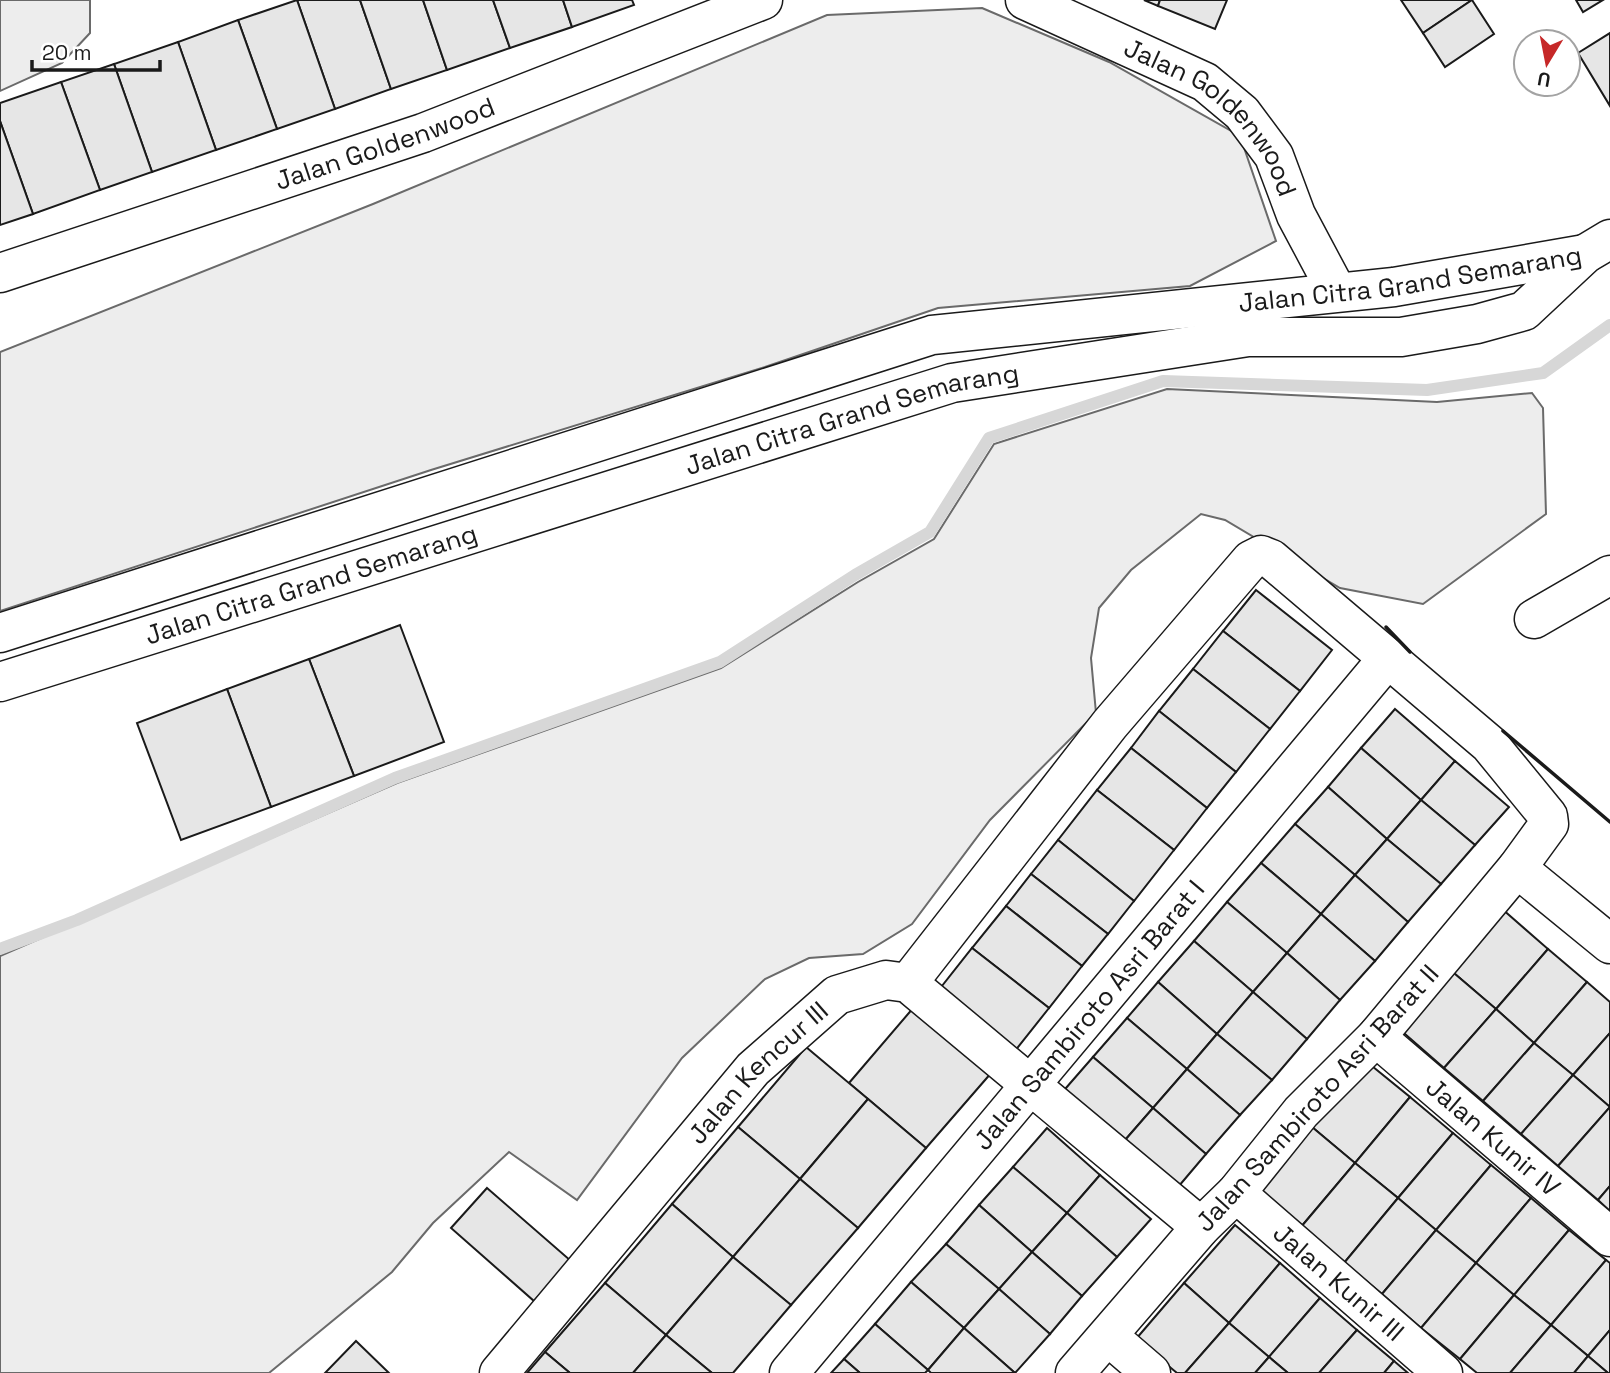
<svg xmlns="http://www.w3.org/2000/svg" width="1610" height="1373" font-family="'Space Grotesk',sans-serif">
<style>
.built{fill:#ededed;stroke:#6a6a6a;stroke-width:2}
.lines{fill:none;stroke-linecap:round;stroke-linejoin:round}
.stream{stroke:#d7d7d7;stroke-width:12}
.building{fill:#e6e6e6;stroke:#1a1a1a;stroke-width:2}
.street-casing{stroke:#1a1a1a;stroke-width:41}
.street{stroke:#fff;stroke-width:38}
.wall{stroke:#1a1a1a;stroke-width:3.5}
.labels{text-anchor:middle;stroke-width:5;stroke-linejoin:round;paint-order:stroke}
.street-label{font-size:26px;fill:#1a1a1a;stroke:#fff}
</style>
<rect width="100%" height="100%" fill="#fff"/>
<g class="built">
<polygon points="0,0 90,0 90,33 62,63 0,91"/>
<polygon points="982,8 1109,62 1240,136 1276,241 1190,286 938,308 765,367 431,470 0,611 0,352 373,204 827,15"/>
<polygon points="1167,389 1437,402 1532,393 1543,408 1546,514 1423,604 1340,588 1225,520 1201,514 1131,570 1099,608 1091,658 1096,713 990,820 912,924 863,954 809,958 765,979 682,1058 577,1200 509,1152 433,1223 392,1272 269,1373 0,1373 0,956 397,783 721,668 858,582 934,539 994,444"/>
</g>
<g class="lines">
<polyline class="stream" points="0,949 77,920 395,778 720,662 855,575 930,532 989,438 1163,381 1427,390 1543,373 1610,325"/>
</g>
<g class="building">
<polygon points="297,0 360,0 391,89 335,109"/>
<polygon points="297,0 335,109 277,129 238,20"/>
<polygon points="360,0 423,0 447,70 391,89"/>
<polygon points="423,0 493,0 510,48 447,70"/>
<polygon points="493,0 563,0 572,27 510,48"/>
<polygon points="563,0 632,0 634,5 572,27"/>
<polygon points="1144,0 1160,0 1158,6"/>
<polygon points="1160,0 1227,0 1215,29 1158,6"/>
<polygon points="1401,0 1472,0 1423,33"/>
<polygon points="1472,0 1494,34 1445,67 1423,33"/>
<polygon points="1576,0 1603,0 1583,12"/>
<polygon points="238,20 277,129 216,150 178,42"/>
<polygon points="1610,33 1610,106 1578,53"/>
<polygon points="178,42 216,150 152,172 114,64"/>
<polygon points="114,64 152,172 100,190 61,82"/>
<polygon points="61,82 100,190 33,214 0,121 0,103"/>
<polygon points="0,121 33,214 0,225"/>
<polygon points="1256,590 1332,650 1300,691 1223,631"/>
<polygon points="400,625 444,742 354,776 309,659"/>
<polygon points="1223,631 1300,691 1270,729 1193,669"/>
<polygon points="309,659 354,776 271,807 227,689"/>
<polygon points="1193,669 1270,729 1236,772 1159,711"/>
<polygon points="227,689 271,807 181,840 137,723"/>
<polygon points="1395,709 1455,761 1421,800 1361,748"/>
<polygon points="1159,711 1236,772 1207,808 1131,748"/>
<polygon points="1131,748 1207,808 1174,850 1097,790"/>
<polygon points="1361,748 1421,800 1387,839 1328,787"/>
<polygon points="1455,761 1509,807 1475,845 1421,800"/>
<polygon points="1328,787 1387,839 1355,875 1295,824"/>
<polygon points="1097,790 1174,850 1134,901 1058,840"/>
<polygon points="1421,800 1475,845 1441,884 1387,839"/>
<polygon points="1295,824 1355,875 1321,914 1261,863"/>
<polygon points="1387,839 1441,884 1408,922 1355,875"/>
<polygon points="1058,840 1134,901 1108,934 1031,874"/>
<polygon points="1261,863 1321,914 1287,953 1227,902"/>
<polygon points="1031,874 1108,934 1082,966 1006,906"/>
<polygon points="1355,875 1408,922 1375,961 1321,914"/>
<polygon points="1227,902 1287,953 1253,992 1194,941"/>
<polygon points="1006,906 1082,966 1049,1008 972,948"/>
<polygon points="1501,908 1548,949 1496,1009 1448,968"/>
<polygon points="1321,914 1375,961 1340,1000 1287,953"/>
<polygon points="1194,941 1253,992 1217,1034 1158,982"/>
<polygon points="972,948 1049,1008 1015,1051 938,991"/>
<polygon points="1548,949 1587,982 1534,1043 1496,1009"/>
<polygon points="1287,953 1340,1000 1307,1039 1253,992"/>
<polygon points="1448,968 1496,1009 1444,1068 1397,1027"/>
<polygon points="1158,982 1217,1034 1187,1069 1127,1018"/>
<polygon points="1587,982 1610,1002 1610,1033 1573,1075 1534,1043"/>
<polygon points="1253,992 1307,1039 1272,1080 1217,1034"/>
<polygon points="914,1007 992,1072 926,1148 849,1083"/>
<polygon points="1496,1009 1534,1043 1483,1101 1444,1068"/>
<polygon points="1127,1018 1187,1069 1153,1108 1093,1057"/>
<polygon points="1610,1033 1610,1107 1573,1075"/>
<polygon points="1217,1034 1272,1080 1240,1115 1187,1069"/>
<polygon points="1534,1043 1573,1075 1521,1134 1483,1101"/>
<polygon points="806,1047 868,1099 800,1179 738,1127"/>
<polygon points="1093,1057 1153,1108 1119,1147 1059,1096"/>
<polygon points="1367,1062 1410,1097 1355,1163 1312,1127"/>
<polygon points="1187,1069 1240,1115 1206,1154 1153,1108"/>
<polygon points="1573,1075 1610,1107 1558,1166 1521,1134"/>
<polygon points="1410,1097 1453,1133 1398,1198 1355,1163"/>
<polygon points="868,1099 926,1148 858,1228 800,1179"/>
<polygon points="1610,1107 1610,1186 1598,1200 1558,1166"/>
<polygon points="1153,1108 1206,1154 1173,1193 1119,1147"/>
<polygon points="738,1127 800,1179 733,1257 672,1204"/>
<polygon points="1312,1127 1355,1163 1301,1227 1258,1191"/>
<polygon points="1047,1128 1100,1175 1067,1213 1013,1167"/>
<polygon points="1453,1133 1491,1165 1436,1230 1398,1198"/>
<polygon points="1355,1163 1398,1198 1344,1263 1301,1227"/>
<polygon points="1491,1165 1531,1198 1476,1263 1436,1230"/>
<polygon points="1013,1167 1067,1213 1032,1252 979,1205"/>
<polygon points="1100,1175 1151,1219 1117,1257 1067,1213"/>
<polygon points="800,1179 858,1228 791,1305 733,1257"/>
<polygon points="1610,1186 1610,1211 1598,1200"/>
<polygon points="487,1188 571,1261 534,1301 451,1228"/>
<polygon points="1398,1198 1436,1230 1382,1294 1344,1263"/>
<polygon points="1531,1198 1569,1230 1514,1295 1476,1263"/>
<polygon points="672,1204 733,1257 666,1335 605,1283"/>
<polygon points="979,1205 1032,1252 999,1289 946,1244"/>
<polygon points="1067,1213 1117,1257 1082,1296 1032,1252"/>
<polygon points="1235,1225 1280,1263 1229,1323 1184,1283"/>
<polygon points="1436,1230 1476,1263 1421,1328 1382,1294"/>
<polygon points="1569,1230 1606,1260 1551,1325 1514,1295"/>
<polygon points="946,1244 999,1289 964,1328 911,1282"/>
<polygon points="1032,1252 1082,1296 1050,1334 999,1289"/>
<polygon points="733,1257 791,1305 733,1373 712,1373 666,1335"/>
<polygon points="1606,1260 1610,1263 1610,1330 1588,1356 1551,1325"/>
<polygon points="1280,1263 1320,1298 1269,1357 1229,1323"/>
<polygon points="1476,1263 1514,1295 1460,1359 1421,1328"/>
<polygon points="911,1282 964,1328 928,1370 875,1324"/>
<polygon points="605,1283 666,1335 633,1373 570,1373 545,1352"/>
<polygon points="1184,1283 1229,1323 1185,1373 1177,1373 1136,1339"/>
<polygon points="999,1289 1050,1334 1015,1373 964,1328"/>
<polygon points="1514,1295 1551,1325 1510,1373 1477,1373 1460,1359"/>
<polygon points="1320,1298 1357,1330 1319,1373 1288,1373 1269,1357"/>
<polygon points="1229,1323 1269,1357 1255,1373 1185,1373"/>
<polygon points="875,1324 928,1370 925,1373 860,1373 844,1359"/>
<polygon points="1551,1325 1588,1356 1574,1373 1510,1373"/>
<polygon points="964,1328 1015,1373 931,1373 928,1370"/>
<polygon points="1357,1330 1394,1361 1384,1373 1319,1373"/>
<polygon points="1610,1330 1610,1373 1608,1373 1588,1356"/>
<polygon points="666,1335 712,1373 633,1373"/>
<polygon points="356,1341 389,1373 325,1373"/>
<polygon points="545,1352 570,1373 527,1373"/>
<polygon points="1588,1356 1608,1373 1574,1373"/>
<polygon points="1269,1357 1288,1373 1255,1373"/>
<polygon points="844,1359 860,1373 831,1373"/>
<polygon points="1394,1361 1408,1373 1384,1373"/>
</g>
<g class="lines">
<defs>
<g id="street">
<path id="s1" d="M1025,0L1205,82L1242,113L1274,156L1296,215L1337,292"/>
<path id="s2" d="M0,273L423,133L763,0"/>
<polyline points="1534,619 1610,575"/>
<path id="s3" d="M0,633L932,335L1394,287L1585,254"/>
<path id="s4" d="M0,682L952,383L1248,337H1401L1477,324L1524,311L1585,254L1610,239"/>
<polyline points="1517,868 1610,944"/>
<polyline points="908,983 1110,724 1251,560 1261,555 1271,559 1489,744 1548,816 1549,824 1517,868 1376,1037 1301,1112 1236,1193 1201,1227 1075,1373"/>
<path id="s5" d="M1376,1037L1610,1237"/>
<path id="s6" d="M1236,1193L1443,1373"/>
<polyline points="1108,1336 1151,1373"/>
<path id="s7" d="M499,1373L753,1069L837,995L886,980L908,983L1201,1227"/>
<path id="s8" d="M789,1373L1388,658"/>
</g>
</defs>
<use href="#street" class="street-casing"/>
<use href="#street" class="street"/>
<g class="wall">
<polyline points="1386,627 1410,652"/>
<polyline points="1503,731 1610,822"/>
</g>
</g>
<g class="labels">
<g class="street-label">
<text dy="9" stroke="none"><textPath href="#s1" startOffset="226">Jalan Goldenwood</textPath></text>
<text dy="9" stroke="none"><textPath href="#s2" startOffset="406">Jalan Goldenwood</textPath></text>
<text dy="9" stroke="none"><textPath href="#s3" startOffset="1460">Jalan Citra Grand Semarang</textPath></text>
<text dy="9" stroke="none"><textPath href="#s4" startOffset="892">Jalan Citra Grand Semarang</textPath></text>
<text dy="9" stroke="none"><textPath href="#s4" startOffset="326">Jalan Citra Grand Semarang</textPath></text>
<text dy="9" stroke="none"><textPath href="#s8" startOffset="467">Jalan Sambiroto Asri Barat I</textPath></text>
<text dy="9" stroke="none"><textPath href="#s7" startOffset="397">Jalan Kencur III</textPath></text>
<text transform="translate(1317 1098) rotate(-48)" y="9">Jalan Sambiroto Asri Barat II</text>
<text dy="9" stroke="none"><textPath href="#s5" startOffset="154">Jalan Kunir IV</textPath></text>
<text dy="9" stroke="none"><textPath href="#s6" startOffset="136">Jalan Kunir III</textPath></text>
</g>
</g>
<g transform="translate(1547 63) rotate(190)"><circle r="33" fill="#ffffff" stroke="#a3a3a3" stroke-width="2"/>
<path d="M0-5L12 26L0 18L-12 26Z" fill="#c62828"/>
<text y="-10" font-size="19" font-weight="bold" text-anchor="middle" fill="#1a1a1a">U</text>
</g>
<path d="M32 60v10h128v-10" fill="none" stroke="#1a1a1a" stroke-width="3.5"/>
<text x="42" y="60" font-size="21" fill="#1a1a1a" stroke="#ffffff" stroke-width="5" paint-order="stroke">20 m</text>
</svg>
